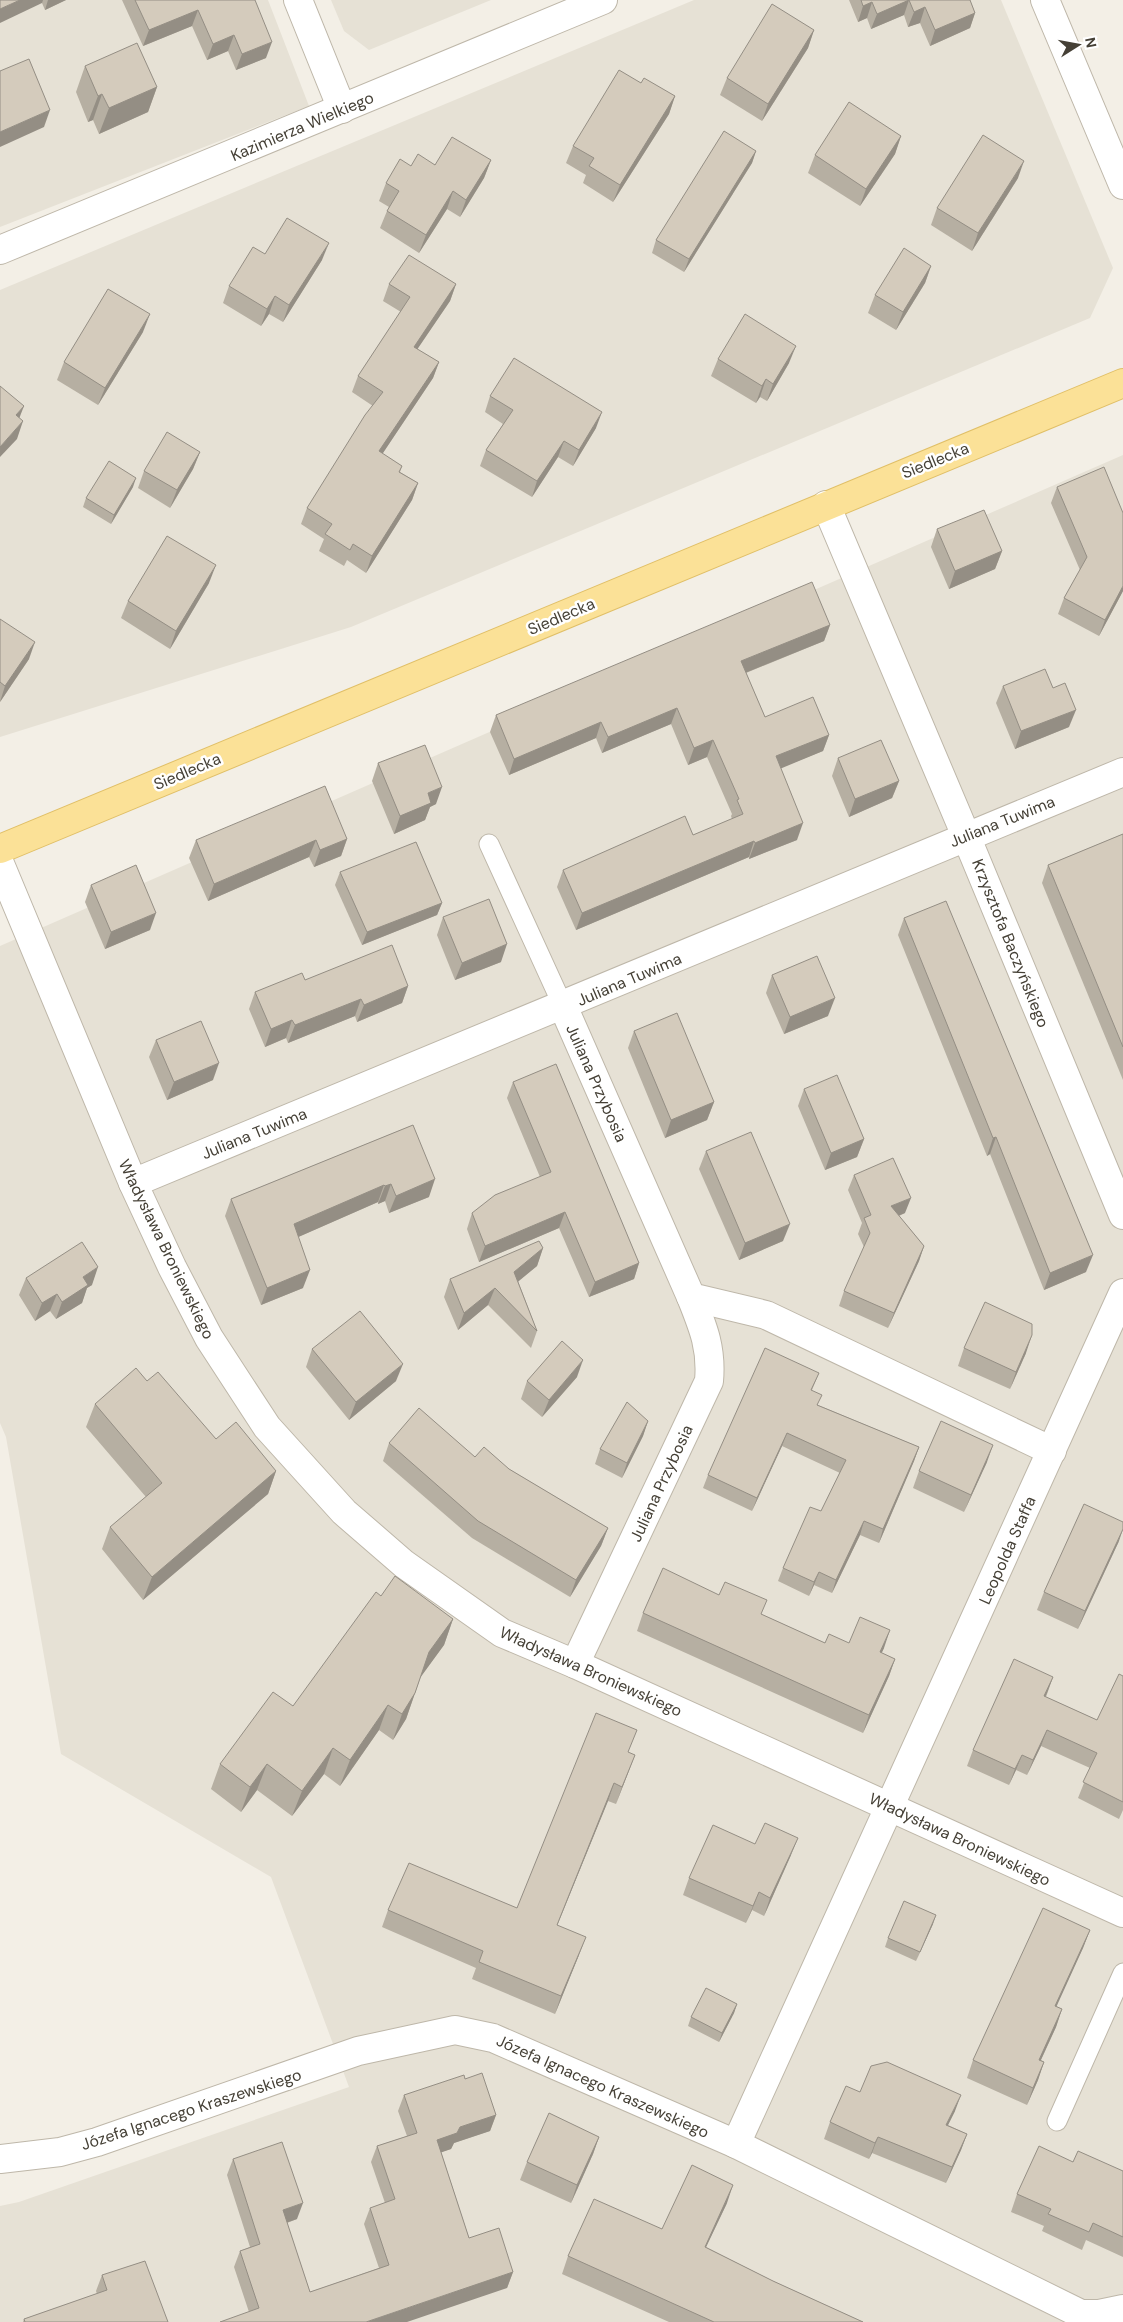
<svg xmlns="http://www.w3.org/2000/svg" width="1123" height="2322" font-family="'DM Sans',sans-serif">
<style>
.residential{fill:#e6e1d5}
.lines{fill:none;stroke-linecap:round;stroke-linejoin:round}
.service-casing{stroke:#beb7a9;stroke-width:21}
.minor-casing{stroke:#beb7a9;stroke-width:30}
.tertiary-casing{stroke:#beb7a9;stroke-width:30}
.primary-casing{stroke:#e0bf67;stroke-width:30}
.service{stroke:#fff;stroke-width:19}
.minor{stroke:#fff;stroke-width:28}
.tertiary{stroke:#fff;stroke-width:28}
.primary{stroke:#fbe197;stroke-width:28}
.wall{fill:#b6afa2}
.shaded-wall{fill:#948e84}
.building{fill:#d4cbbc;stroke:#948e84}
.labels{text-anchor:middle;stroke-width:5;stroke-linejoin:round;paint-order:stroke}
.street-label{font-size:16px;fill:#454036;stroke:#fff}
</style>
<rect width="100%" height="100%" fill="#f3efe6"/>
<g class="residential">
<polygon points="0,0 268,0 309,106 0,227"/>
<polygon points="331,0 491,0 369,50 344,31"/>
<polygon points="694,0 1001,0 1113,268 1090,318 351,627 0,737 0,290"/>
<polygon points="1123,455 1123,2322 0,2322 0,2206 19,2202 349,2087 271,1877 61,1754 6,1437 0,1423 0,946"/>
</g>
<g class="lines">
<defs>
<g id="service">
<polyline points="489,844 563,1006"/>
<polyline points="1057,2121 1123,1973"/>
</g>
<g id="minor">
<polyline points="298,0 342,109"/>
<polyline points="0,250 603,0"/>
<polyline points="826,505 966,836 1123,1215"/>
<polyline points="0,864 133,1183 172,1267 209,1338 267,1427 344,1512 404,1564 502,1633 575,1664 1123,1913"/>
<polyline points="563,1006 691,1297 766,1315 1052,1451"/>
<polyline points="133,1183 1123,772"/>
<path d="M575,1664L709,1381C712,1348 703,1327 691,1297"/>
<polyline points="736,2144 1123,1293"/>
<polyline points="0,2159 60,2152 97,2142 358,2051 455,2030 493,2038 736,2144 1081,2314 1099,2314 1123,2309"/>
</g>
<polyline id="tertiary" points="1045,0 1123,185"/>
<polyline id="primary" points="0,849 1123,383"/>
</defs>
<use href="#service" class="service-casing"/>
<use href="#minor" class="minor-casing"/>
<use href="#tertiary" class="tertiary-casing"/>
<use href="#primary" class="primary-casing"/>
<use href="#service" class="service"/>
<use href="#minor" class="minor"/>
<use href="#tertiary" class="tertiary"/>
<use href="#primary" class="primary"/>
</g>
<g class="wall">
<polygon points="0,0 66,0 45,10 42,3"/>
<polygon points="122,0 255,0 266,58 236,70 228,51 207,60 192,26 143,46"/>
<polygon points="849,0 970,0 975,13 970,28 930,46 920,23 908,27 904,15 871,29 867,18 858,22"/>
<polygon points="814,30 808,48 762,121 720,95 727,78"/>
<polygon points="85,66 157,87 148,112 99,134 93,120 88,122 76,92"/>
<polygon points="641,83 675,96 669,114 613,202 583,183 586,175 566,163 573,146"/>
<polygon points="901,136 895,154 860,206 808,173 815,155"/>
<polygon points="756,151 752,163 684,272 652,253 656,240"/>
<polygon points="491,160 484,178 460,217 447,209 419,253 380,228 387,211 389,207 379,201 386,183 411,166"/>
<polygon points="1018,178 972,251 931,225 937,208"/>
<polygon points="265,254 322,260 283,322 269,314 261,326 223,303 229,286"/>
<polygon points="931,266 925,283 896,330 868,313 875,295"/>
<polygon points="389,284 456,284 450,301 417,349 439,362 433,378 382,454 402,466 400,472 418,483 412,500 366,573 347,560 344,566 319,551 324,539 301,524 307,508 373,406 352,392 358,376 401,312 383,301"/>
<polygon points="143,332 98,405 57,380 64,362"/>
<polygon points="718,359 789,363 767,401 760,397 756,403 711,376"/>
<polygon points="490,396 596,428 573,466 558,457 532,497 480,466 486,450 503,424 485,412"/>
<polygon points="200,452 193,469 170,508 138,488 144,471"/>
<polygon points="133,487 111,524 83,507 86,498"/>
<polygon points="1057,487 1123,591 1099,636 1058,614 1064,598 1080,570 1051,503"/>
<polygon points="937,529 1002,551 995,569 949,589 931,547"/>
<polygon points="209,583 170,649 121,618 128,601"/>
<polygon points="0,619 29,659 0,702"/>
<polygon points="830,625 824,641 746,673 765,717 829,735 823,751 780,768 797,840 749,859 749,857 576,930 557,887 563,870 693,835 732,819 731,816 732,814 707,757 688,765 671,724 602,753 596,738 509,775 490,732 496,715"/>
<polygon points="1003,686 1053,688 1069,727 1015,749 996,703"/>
<polygon points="838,758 899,781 892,798 849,817 832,776"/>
<polygon points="378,763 436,804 430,807 425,820 394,834 372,781"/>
<polygon points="1123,834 1123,1080 1042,883 1048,865"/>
<polygon points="347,839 341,856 314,867 309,857 208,901 189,858 196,840"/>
<polygon points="340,872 442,903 437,915 362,945 335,885"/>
<polygon points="91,885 150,930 105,949 85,902"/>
<polygon points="443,917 501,962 455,980 437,935"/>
<polygon points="904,918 1086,1272 1044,1290 990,1154 987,1156 898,935"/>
<polygon points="772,975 828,1016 784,1034 766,993"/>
<polygon points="408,986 402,1003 357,1022 355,1016 288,1043 286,1038 265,1047 249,1009 255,992"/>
<polygon points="634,1031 714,1102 707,1120 665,1138 628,1048"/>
<polygon points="156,1040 213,1080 167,1100 149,1057"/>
<polygon points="513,1082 639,1263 634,1279 589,1297 559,1228 479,1262 467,1229 472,1213 540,1177 507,1098"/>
<polygon points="804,1089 864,1139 857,1157 825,1170 798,1106"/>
<polygon points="413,1125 429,1197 389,1213 385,1201 378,1204 378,1202 298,1237 303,1288 261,1305 225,1216 231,1199"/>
<polygon points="706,1151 783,1241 739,1260 699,1169"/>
<polygon points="854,1175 905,1213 899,1216 924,1246 919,1261 888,1328 839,1306 844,1291 864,1247 858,1234 862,1223 848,1190"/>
<polygon points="543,1248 537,1266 518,1281 537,1331 531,1348 488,1305 458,1330 444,1297 450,1279"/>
<polygon points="26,1278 92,1285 87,1288 82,1303 56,1319 50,1311 35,1321 19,1295"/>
<polygon points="964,1348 1026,1353 1010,1389 958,1366"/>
<polygon points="312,1349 396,1381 349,1420 306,1367"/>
<polygon points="819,1373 812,1390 818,1405 919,1447 914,1461 879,1543 860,1535 832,1593 814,1585 809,1596 778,1581 783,1568 821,1511 840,1473 782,1446 752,1511 703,1488 708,1475"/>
<polygon points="577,1377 542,1417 521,1399 527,1381"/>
<polygon points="147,1381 216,1439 276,1471 268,1494 143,1600 102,1549 110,1527 146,1497 86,1427 95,1404"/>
<polygon points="648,1421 643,1436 622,1478 595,1464 600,1449"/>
<polygon points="389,1443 475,1457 509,1469 608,1528 601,1546 570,1597 472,1538 383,1461"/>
<polygon points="987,1462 964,1512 913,1488 919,1471"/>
<polygon points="1119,1541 1078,1629 1037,1610 1044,1592"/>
<polygon points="719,1595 825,1643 849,1643 884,1648 881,1653 895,1659 889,1676 863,1733 637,1631 643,1613"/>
<polygon points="381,1596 453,1619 444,1645 421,1676 406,1719 393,1740 379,1730 340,1786 324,1774 292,1816 257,1790 241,1812 211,1789 220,1764 293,1706"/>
<polygon points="1123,1676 1123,1810 1119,1819 1078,1798 1090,1768 1041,1746 1027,1775 1016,1770 1009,1785 967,1766 973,1750 1053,1677 1046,1697 1097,1720"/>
<polygon points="628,1753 635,1755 628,1773 616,1804 608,1801 557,1925 579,1955 555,2014 472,1979 476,1968 382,1927 388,1910 517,1908"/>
<polygon points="755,1844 791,1855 764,1916 752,1910 746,1923 683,1895 689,1878"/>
<polygon points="933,1924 916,1961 885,1947 888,1938"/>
<polygon points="1090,1930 1083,1948 1056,2006 1062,2009 1056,2027 1041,2060 1044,2062 1038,2080 1027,2105 967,2078 973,2060"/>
<polygon points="737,2004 734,2013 719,2042 688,2026 691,2017"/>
<polygon points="465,2079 496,2115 490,2131 454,2143 451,2149 441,2152 469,2238 513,2272 507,2288 249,2312 234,2267 240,2251 250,2247 227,2175 233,2159 297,2219 287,2223 310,2292 379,2268 364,2224 370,2208 385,2203 371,2162 377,2146 407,2136 398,2111 404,2095"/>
<polygon points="860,2092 955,2111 948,2125 967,2134 961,2150 946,2183 872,2153 869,2159 824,2139 830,2122"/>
<polygon points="599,2137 593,2154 571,2203 520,2180 527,2162"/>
<polygon points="1073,2162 1123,2171 1123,2257 1086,2240 1082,2250 1042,2231 1044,2226 1011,2212 1017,2194"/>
<polygon points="727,2203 706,2247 773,2281 863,2322 669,2322 562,2274 568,2256 662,2229"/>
<polygon points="102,2275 168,2322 23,2322 24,2319 97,2294 96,2291"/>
</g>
<g class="shaded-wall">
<polygon points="20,0 43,0 42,3 0,23 0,9"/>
<polygon points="48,0 66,0 45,10"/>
<polygon points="909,0 904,15 871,29 877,14"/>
<polygon points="872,2 867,18 858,22 863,6"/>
<polygon points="925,7 920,23 908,27 914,12"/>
<polygon points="198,10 192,26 143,46 149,30"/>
<polygon points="975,13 970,28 930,46 935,30"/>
<polygon points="814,30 808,48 762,121 768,104"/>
<polygon points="234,35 228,51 207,60 213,44"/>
<polygon points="272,42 266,58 236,70 242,54"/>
<polygon points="157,87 148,112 99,134 109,108"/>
<polygon points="102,94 93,120 88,122 98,96"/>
<polygon points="675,96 669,114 613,202 620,185"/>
<polygon points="50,110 44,127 0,147 0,132"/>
<polygon points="901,136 895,154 860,206 866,189"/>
<polygon points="756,151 752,163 684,272 689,259"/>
<polygon points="491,160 484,178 460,217 466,200"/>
<polygon points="1024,161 1018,178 972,251 978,233"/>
<polygon points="453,191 447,209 419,253 426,235"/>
<polygon points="329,243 322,260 283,322 289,305"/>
<polygon points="931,266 925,283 896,330 903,312"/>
<polygon points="456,284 450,301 408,363 414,347"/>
<polygon points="275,296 269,314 261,326 267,309"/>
<polygon points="150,314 143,332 98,405 105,388"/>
<polygon points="796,346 789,363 767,401 773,384"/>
<polygon points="439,362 433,378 373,468 379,451"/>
<polygon points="766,379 760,397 756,403 762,386"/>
<polygon points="24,406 17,424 16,415"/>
<polygon points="602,412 596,428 573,466 579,450"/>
<polygon points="23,421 17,439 0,457 0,447"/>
<polygon points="564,441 558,457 532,497 537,481"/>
<polygon points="200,452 193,469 170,508 177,490"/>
<polygon points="136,478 133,487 111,524 114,515"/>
<polygon points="418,483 412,500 366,573 372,556"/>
<polygon points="1002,551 995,569 949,589 955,571"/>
<polygon points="216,565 209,583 170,649 176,631"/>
<polygon points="1123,586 1123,591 1099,636 1105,620"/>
<polygon points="830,625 824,641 735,677 741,661"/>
<polygon points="35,642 29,659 0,702 5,686"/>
<polygon points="677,708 671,724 602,753 608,737"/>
<polygon points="1076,710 1069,727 1015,749 1021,731"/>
<polygon points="601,722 596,738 509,775 514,759"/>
<polygon points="829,735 823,751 770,773 776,756"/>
<polygon points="713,740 707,757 688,765 694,748"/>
<polygon points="899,781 892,798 849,817 855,799"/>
<polygon points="442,787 436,804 430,807 425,820 394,834 400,816 428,793"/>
<polygon points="803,823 797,840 749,859 755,843"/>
<polygon points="347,839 341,856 314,867 320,850"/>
<polygon points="316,840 309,857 208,901 214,884"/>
<polygon points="754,841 749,857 576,930 582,913"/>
<polygon points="442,903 437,915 362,945 367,932"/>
<polygon points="156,913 150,930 105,949 111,932"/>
<polygon points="507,944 501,962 455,980 462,963"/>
<polygon points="408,986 402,1003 357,1022 364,1005"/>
<polygon points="835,998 828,1016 784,1034 790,1017"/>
<polygon points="361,999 355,1016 288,1043 295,1025"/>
<polygon points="292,1020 286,1038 265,1047 271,1029"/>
<polygon points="219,1063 213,1080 167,1100 174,1082"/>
<polygon points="714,1102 707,1120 665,1138 671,1120"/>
<polygon points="996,1137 990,1154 987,1156 993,1138"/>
<polygon points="864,1139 857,1157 825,1170 831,1153"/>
<polygon points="435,1179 429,1197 389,1213 396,1196"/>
<polygon points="391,1184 385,1201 378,1204 385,1186"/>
<polygon points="384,1185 378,1202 287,1242 294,1224"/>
<polygon points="911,1198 905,1213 885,1221 891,1206"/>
<polygon points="565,1212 559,1228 479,1262 485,1246"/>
<polygon points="790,1224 783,1241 739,1260 745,1243"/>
<polygon points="924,1246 919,1261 888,1328 894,1313"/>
<polygon points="543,1248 537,1266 508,1290 514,1272"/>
<polygon points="1093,1255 1086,1272 1044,1290 1050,1273"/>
<polygon points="639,1263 634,1279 589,1297 595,1282"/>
<polygon points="98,1267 92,1285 87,1288 82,1303 56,1319 62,1302 83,1277"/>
<polygon points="310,1270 303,1288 261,1305 267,1288"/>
<polygon points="495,1288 488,1305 458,1330 464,1313"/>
<polygon points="57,1294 50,1311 35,1321 42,1303"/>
<polygon points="1032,1335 1026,1353 1010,1389 1016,1372"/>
<polygon points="583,1360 577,1377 542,1417 549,1400"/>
<polygon points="403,1364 396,1381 349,1420 356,1402"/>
<polygon points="648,1421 643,1436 622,1478 627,1463"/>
<polygon points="787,1433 782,1446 752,1511 757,1498"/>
<polygon points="993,1445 987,1462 964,1512 971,1495"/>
<polygon points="919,1447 914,1461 879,1543 883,1529"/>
<polygon points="276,1471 268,1494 143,1600 152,1577"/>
<polygon points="864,1521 860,1535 832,1593 836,1580"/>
<polygon points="608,1528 601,1546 570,1597 576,1580"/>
<polygon points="1123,1529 1119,1541 1078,1629 1085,1611"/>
<polygon points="819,1572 814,1585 809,1596 814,1582"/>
<polygon points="453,1619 444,1645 420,1678 429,1652"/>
<polygon points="890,1630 884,1648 874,1670 880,1652"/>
<polygon points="895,1659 889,1676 863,1733 869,1715"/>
<polygon points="1053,1677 1047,1693 1038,1712 1044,1696"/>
<polygon points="415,1693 406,1719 393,1740 402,1714"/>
<polygon points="388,1705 379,1730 340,1786 350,1760"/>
<polygon points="1047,1730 1041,1746 1027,1775 1033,1760"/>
<polygon points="333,1748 324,1774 292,1816 302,1791"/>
<polygon points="635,1755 628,1773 616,1804 622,1787"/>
<polygon points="1022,1755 1016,1770 1009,1785 1015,1769"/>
<polygon points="267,1764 257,1790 241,1812 250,1787"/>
<polygon points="614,1783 608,1801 550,1943 557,1925"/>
<polygon points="798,1838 791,1855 764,1916 770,1898"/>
<polygon points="759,1892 752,1910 746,1923 753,1906"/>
<polygon points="936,1915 933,1924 916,1961 920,1952"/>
<polygon points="1090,1930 1083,1948 1049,2023 1055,2006"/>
<polygon points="586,1937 579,1955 555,2014 561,1996"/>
<polygon points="737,2004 734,2013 719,2042 722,2033"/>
<polygon points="1062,2009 1056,2027 1033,2077 1039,2060"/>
<polygon points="1044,2062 1038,2080 1027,2105 1033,2088"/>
<polygon points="961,2095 955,2111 940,2141 946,2125"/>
<polygon points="496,2115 490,2131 454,2143 451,2149 431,2156 437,2140 460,2127"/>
<polygon points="967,2134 961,2150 946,2183 952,2167"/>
<polygon points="599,2137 593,2154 571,2203 577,2185"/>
<polygon points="878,2137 872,2153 869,2159 875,2143"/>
<polygon points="733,2185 727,2203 698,2264 705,2247"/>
<polygon points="303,2203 297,2219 277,2226 283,2210"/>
<polygon points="513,2272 507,2288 407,2322 366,2322"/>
</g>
<g class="building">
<polygon points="0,0 20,0 0,9"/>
<polygon points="135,0 255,0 272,42 242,54 234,35 213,44 198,10 149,30"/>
<polygon points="861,0 909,0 877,14 872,2 863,6"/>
<polygon points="909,0 970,0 975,13 935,30 925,7 914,12"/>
<polygon points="772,4 814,30 768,104 727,78"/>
<polygon points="137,43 157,87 109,108 102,94 98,96 85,66"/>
<polygon points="29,59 50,110 0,132 0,71"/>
<polygon points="619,70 641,83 644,78 675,96 620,185 589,166 594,158 573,146"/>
<polygon points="849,102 901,136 866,189 815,155"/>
<polygon points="724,131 756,151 689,259 656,240"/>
<polygon points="983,135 1024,161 978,233 937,208"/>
<polygon points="452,137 491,160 466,200 453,191 426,235 387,211 399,191 386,183 400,159 411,166 418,154 435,165"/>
<polygon points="287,218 329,243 289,305 275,296 267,309 229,286 253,247 265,254"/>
<polygon points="904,248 931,266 903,312 875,295"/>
<polygon points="409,255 456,284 414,347 439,362 379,451 402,466 399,472 418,483 372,556 353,544 350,550 325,534 332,524 307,508 365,415 383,392 358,376 410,297 389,284"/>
<polygon points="108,289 150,314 105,388 64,362"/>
<polygon points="745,314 796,346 773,384 766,379 762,386 718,359"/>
<polygon points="514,358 602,412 579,450 564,441 537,481 486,450 513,410 490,396"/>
<polygon points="0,386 24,406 16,415 23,421 0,447"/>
<polygon points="167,432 200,452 177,490 144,471"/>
<polygon points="109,461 136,478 114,515 86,498"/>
<polygon points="1104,467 1123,513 1123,586 1105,620 1064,598 1087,557 1057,487"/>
<polygon points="984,510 1002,551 955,571 937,529"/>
<polygon points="167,536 216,565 176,631 128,601"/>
<polygon points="812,582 830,625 741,661 765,717 813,697 829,735 776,756 803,823 755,843 754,841 582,913 563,870 685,816 693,835 743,814 737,800 739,799 713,740 694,748 677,708 608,737 601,722 514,759 496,715"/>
<polygon points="0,619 35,642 5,686 0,682"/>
<polygon points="1045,669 1053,688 1065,683 1076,710 1021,731 1003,686"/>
<polygon points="881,740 899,781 855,799 838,758"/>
<polygon points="425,745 442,787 428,793 431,803 400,816 378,763"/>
<polygon points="325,786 347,839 320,850 316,840 214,884 196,840"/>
<polygon points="1123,834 1123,1047 1048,865"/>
<polygon points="416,842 442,903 367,932 340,872"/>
<polygon points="136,865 156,913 111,932 91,885"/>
<polygon points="489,899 507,944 462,963 443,917"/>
<polygon points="946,901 1093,1255 1050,1273 996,1137 993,1138 904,918"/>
<polygon points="392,945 408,986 364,1005 361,999 295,1025 292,1020 271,1029 255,992 302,973 305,980"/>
<polygon points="817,956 835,998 790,1017 772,975"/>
<polygon points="677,1013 714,1102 671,1120 634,1031"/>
<polygon points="201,1021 219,1063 174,1082 156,1040"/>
<polygon points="556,1064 639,1263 595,1282 565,1212 485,1246 472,1213 495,1195 551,1172 513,1082"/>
<polygon points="837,1075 864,1139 831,1153 804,1089"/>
<polygon points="413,1125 435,1179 396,1196 391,1184 385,1186 384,1185 294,1224 310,1270 267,1288 231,1199"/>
<polygon points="751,1132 790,1224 745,1243 706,1151"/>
<polygon points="893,1158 911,1198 891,1206 924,1246 894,1313 844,1291 870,1233 864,1218 871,1215 854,1175"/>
<polygon points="539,1241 543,1248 514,1272 537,1331 495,1288 464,1313 450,1279"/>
<polygon points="82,1242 98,1267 83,1277 88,1285 62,1302 57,1294 42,1303 26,1278"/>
<polygon points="985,1302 1032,1324 1032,1335 1016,1372 964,1348"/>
<polygon points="360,1311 403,1364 356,1402 312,1349"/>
<polygon points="562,1341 583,1360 549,1400 527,1381"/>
<polygon points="765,1348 819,1373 811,1390 822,1395 817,1405 919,1447 883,1529 864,1521 836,1580 819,1572 814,1582 783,1568 810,1507 821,1511 846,1460 787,1433 757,1498 708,1475"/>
<polygon points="136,1368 147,1381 158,1372 216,1439 236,1422 276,1471 152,1577 110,1527 162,1483 95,1404"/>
<polygon points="627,1402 648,1421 627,1463 600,1449"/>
<polygon points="419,1408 475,1457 484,1447 509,1469 608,1528 576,1580 478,1521 389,1443"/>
<polygon points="941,1421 993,1445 971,1495 919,1471"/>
<polygon points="1084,1504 1123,1522 1123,1529 1085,1611 1044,1592"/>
<polygon points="663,1568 719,1595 725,1582 767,1600 761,1614 825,1643 829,1634 849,1643 860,1617 890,1630 880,1652 895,1659 869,1715 643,1613"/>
<polygon points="395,1576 453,1619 429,1652 415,1693 402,1714 388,1705 350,1760 333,1748 302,1791 267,1764 250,1787 220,1764 273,1692 293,1706 376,1592 381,1596"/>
<polygon points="1014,1659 1053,1677 1044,1696 1097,1720 1119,1674 1123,1676 1123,1802 1083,1782 1097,1753 1047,1730 1033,1760 1022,1755 1015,1769 973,1750"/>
<polygon points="596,1713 637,1730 628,1752 635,1755 622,1787 614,1783 557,1925 586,1937 561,1996 479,1962 483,1951 388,1910 409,1863 517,1908"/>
<polygon points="765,1823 798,1838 770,1898 759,1892 753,1906 689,1878 713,1825 755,1844"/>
<polygon points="904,1901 936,1915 920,1952 888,1938"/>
<polygon points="1043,1908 1090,1930 1055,2006 1062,2009 1039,2060 1044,2062 1033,2088 973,2060"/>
<polygon points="706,1988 737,2004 722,2033 691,2017"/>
<polygon points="887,2062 961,2095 946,2125 967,2134 952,2167 878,2137 875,2143 830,2122 846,2086 860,2092 871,2066"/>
<polygon points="482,2073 496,2115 460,2127 457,2133 437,2140 469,2238 499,2228 513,2272 366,2322 220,2322 259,2308 240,2251 260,2244 233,2159 282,2142 303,2203 283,2210 310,2292 389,2265 370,2208 395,2199 377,2146 417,2133 404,2095 464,2075 465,2079"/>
<polygon points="549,2113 599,2137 577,2185 527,2162"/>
<polygon points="1039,2146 1073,2162 1078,2151 1123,2171 1123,2237 1093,2223 1089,2232 1048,2214 1051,2209 1017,2194"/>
<polygon points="692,2165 733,2185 705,2247 773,2281 863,2322 714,2322 568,2256 594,2199 662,2229"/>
<polygon points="145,2261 168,2322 25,2322 24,2319 107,2290 102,2275"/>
</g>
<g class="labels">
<g class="street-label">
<text transform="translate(302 126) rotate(-23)" y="6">Kazimierza Wielkiego</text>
<text transform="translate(935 460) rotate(-22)" y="6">Siedlecka</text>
<text transform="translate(561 616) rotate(-23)" y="6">Siedlecka</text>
<text transform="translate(187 771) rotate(-23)" y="6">Siedlecka</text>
<text transform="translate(1002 821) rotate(-22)" y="6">Juliana Tuwima</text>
<text transform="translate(1011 943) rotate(68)" y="6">Krzysztofa Baczyńskiego</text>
<text transform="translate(629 979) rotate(-23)" y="6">Juliana Tuwima</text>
<text transform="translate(597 1083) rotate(66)" y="6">Juliana Przybosia</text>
<text transform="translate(254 1133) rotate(-22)" y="6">Juliana Tuwima</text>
<text transform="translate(167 1249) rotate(64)" y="6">Władysława Broniewskiego</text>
<text transform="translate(661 1483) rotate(-65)" y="6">Juliana Przybosia</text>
<text transform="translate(1007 1550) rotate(-66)" y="6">Leopolda Staffa</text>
<text transform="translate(591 1671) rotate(24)" y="6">Władysława Broniewskiego</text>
<text transform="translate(960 1839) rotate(25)" y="6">Władysława Broniewskiego</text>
<text transform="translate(603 2086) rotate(24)" y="6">Józefa Ignacego Kraszewskiego</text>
<text transform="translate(191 2109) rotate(-18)" y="6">Józefa Ignacego Kraszewskiego</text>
</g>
</g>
<g transform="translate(1078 45) rotate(79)" stroke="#ffffff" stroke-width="4" paint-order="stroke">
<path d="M0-4L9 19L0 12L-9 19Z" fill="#454036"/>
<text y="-8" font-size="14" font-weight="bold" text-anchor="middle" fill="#454036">N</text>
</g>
</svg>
